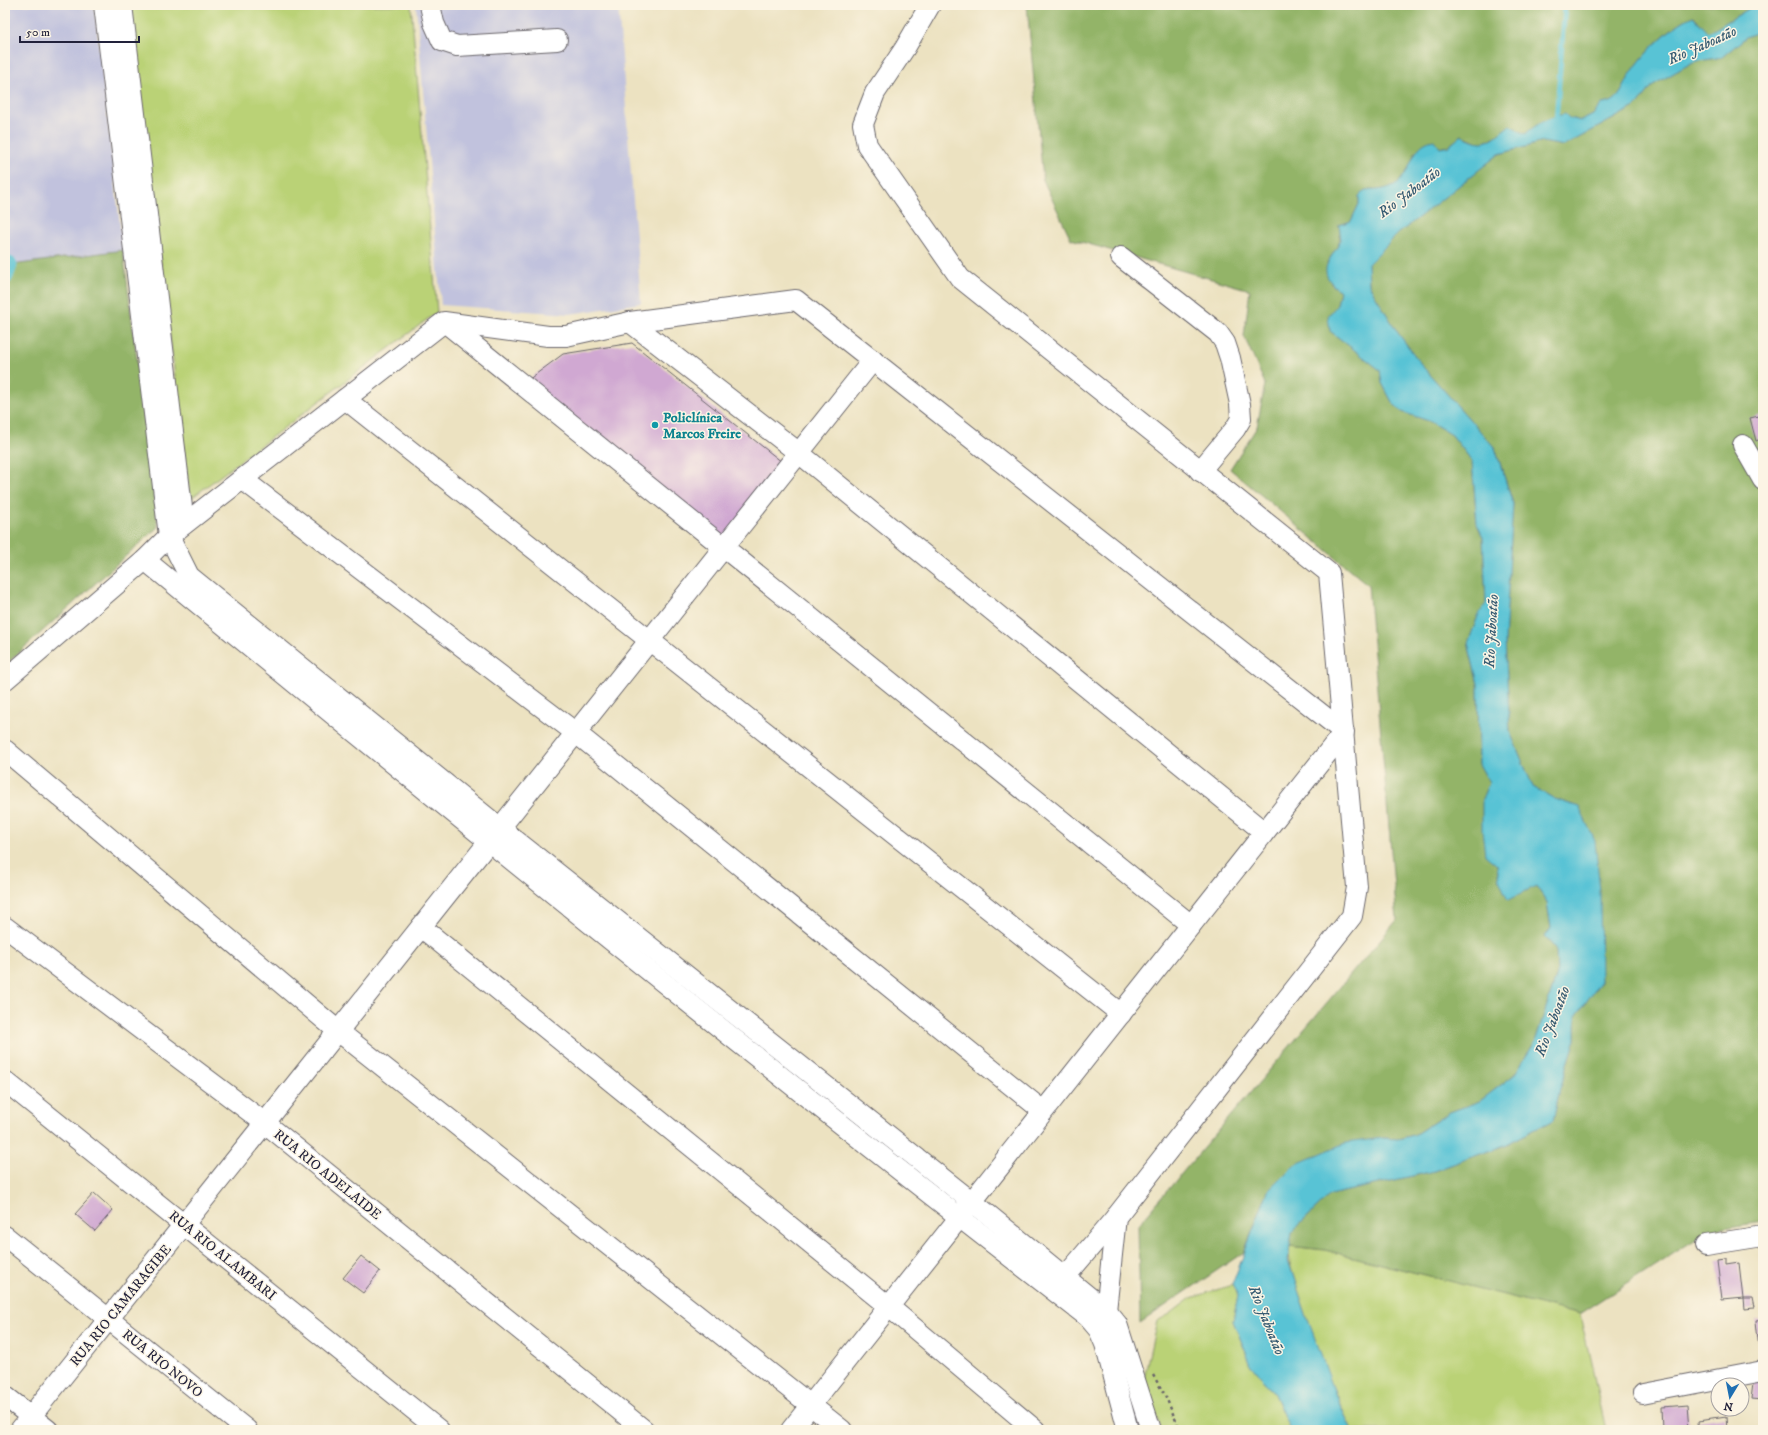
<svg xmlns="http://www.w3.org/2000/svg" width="1768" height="1435" font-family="'IM FELL DW Pica',serif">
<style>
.industrial{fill:#c1c2dd}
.green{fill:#bad276;stroke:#6e7a58}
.forest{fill:#93b467;stroke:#5a6b51}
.water{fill:#59c3d5;stroke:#3e7288}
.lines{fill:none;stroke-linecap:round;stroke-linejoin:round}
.stream{stroke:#59c3d5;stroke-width:5}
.canal{stroke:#59c3d5;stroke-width:17}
.building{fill:#d0a8d2}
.minor-casing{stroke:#69656a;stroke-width:22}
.path{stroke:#69656a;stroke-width:2.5;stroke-dasharray:3 3;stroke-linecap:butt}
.minor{stroke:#fff;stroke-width:20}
.culture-dot{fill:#0f9aa8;stroke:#fcf5e5;stroke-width:1.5}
.labels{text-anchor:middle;stroke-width:3;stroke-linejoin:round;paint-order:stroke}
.culture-label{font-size:14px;font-weight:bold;fill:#0d838f;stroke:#fcf5e5;text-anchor:start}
.street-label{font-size:14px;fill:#22223b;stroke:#fcf5e5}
.water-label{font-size:15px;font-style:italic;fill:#355a71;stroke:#fcf5e5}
</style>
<rect width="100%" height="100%" fill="#fcf5e5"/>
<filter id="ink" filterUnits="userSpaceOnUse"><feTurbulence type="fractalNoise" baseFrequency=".025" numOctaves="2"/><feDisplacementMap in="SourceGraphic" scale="8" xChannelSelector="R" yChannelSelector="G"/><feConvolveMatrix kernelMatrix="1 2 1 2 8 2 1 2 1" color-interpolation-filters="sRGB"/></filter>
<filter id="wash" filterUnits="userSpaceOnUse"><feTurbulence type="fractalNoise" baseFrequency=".012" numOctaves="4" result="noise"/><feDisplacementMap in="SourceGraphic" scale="16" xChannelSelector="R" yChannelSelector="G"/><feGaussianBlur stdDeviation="0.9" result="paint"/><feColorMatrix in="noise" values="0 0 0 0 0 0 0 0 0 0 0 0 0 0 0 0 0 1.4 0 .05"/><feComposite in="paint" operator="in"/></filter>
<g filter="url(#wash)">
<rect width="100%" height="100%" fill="#ece2c1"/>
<g class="industrial">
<polygon points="5,5 94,5 123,250 5,266"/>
<polygon points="416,5 618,5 641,303 570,314 441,305"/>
</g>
<g class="green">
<polygon points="129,5 411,5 437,312 190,499"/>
<path d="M1289,1246L1325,1250L1580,1314L1606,1430H1352C1332,1389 1316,1346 1302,1302C1296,1283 1288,1266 1289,1246Z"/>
<polygon points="1232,1285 1238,1296 1233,1321 1251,1365 1274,1394 1290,1430 1162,1430 1142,1386 1157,1321 1170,1314 1191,1298"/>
</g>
<g class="forest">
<path d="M1027,5H1755L1715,29L1707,32L1694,16C1672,24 1645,52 1632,72C1623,85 1621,103 1602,104L1593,115L1581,121L1569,118L1525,134L1496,136L1485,142L1480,143L1462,135L1449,146L1415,152C1405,180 1397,192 1365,190L1359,196V204L1351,221L1339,225C1342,243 1338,247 1327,262L1331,284L1340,291L1337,305L1329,316L1330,331L1380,370L1382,383L1392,402L1402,412L1429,421L1452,435L1472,461L1477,524L1483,537L1486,603L1478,616L1468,644L1478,684L1479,764L1489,782L1482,799L1497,865L1499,880L1536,886L1547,902L1551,928L1545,937L1556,949L1557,974L1535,1042L1514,1075L1480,1101L1450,1112L1414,1135L1398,1139L1383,1138L1268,1191L1244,1252L1140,1323L1138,1225L1397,920L1368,585L1230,469L1257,427L1265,384L1244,336L1250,290L1071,239L1043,180Z"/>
<polygon points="1763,30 1763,1222 1710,1230 1580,1314 1325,1250 1289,1246 1292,1232 1330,1195 1434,1171 1505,1145 1553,1120 1560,1089 1576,1039 1576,1016 1601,981 1579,807 1554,799 1533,787 1510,732 1505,641 1513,503 1495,448 1424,368 1398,333 1369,285 1368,264 1399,233 1499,154 1543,142 1564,146 1638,105 1653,85 1693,62 1722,57 1746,37"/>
<polygon points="123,250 158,527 5,665 5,266"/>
</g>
<path class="water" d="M1755,5H1763V30L1746,37L1722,57L1693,62L1653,85L1638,105L1564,146L1543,142L1499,154L1399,233L1368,264L1369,285L1398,333L1424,368L1495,448L1513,504L1505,641L1510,732L1533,787L1554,799L1579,807L1595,841L1600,890L1601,981L1576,1016V1039L1560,1089L1553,1120L1505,1145L1434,1171L1330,1195L1292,1232L1288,1260L1307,1317L1338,1401L1352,1430H1290L1274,1394L1251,1365L1233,1321L1238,1296L1232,1285L1268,1191L1294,1165L1345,1143L1383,1138L1398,1139L1414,1135L1450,1112L1480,1101L1514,1075L1535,1042L1557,974L1556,949L1545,937L1551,928L1547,902L1536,886L1508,900L1499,880L1497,865L1485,855L1482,831V799L1489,782L1479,764L1478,684L1468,643L1478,616L1486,603L1483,537L1477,524L1472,461L1452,435L1429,421L1402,412L1392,402L1382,383L1380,370L1330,331L1328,316L1337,305L1340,291C1314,270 1330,262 1341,240L1339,225L1351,221L1359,204V196L1365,190C1421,194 1401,145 1434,140L1440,148L1449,146L1462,135C1486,149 1490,140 1510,125L1525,134C1538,123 1549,117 1565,114L1569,118L1581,121L1593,115L1602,104C1621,103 1623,85 1632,72C1645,52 1672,25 1693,16L1708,32L1715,29Z"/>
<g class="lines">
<polyline class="stream" points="1556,121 1565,5"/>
<polyline class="canal" points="5,276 9,265"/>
</g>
<g id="blocks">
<g class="building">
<polygon points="632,343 787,466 725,543 524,383 563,354"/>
<polygon points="1763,415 1763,438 1756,441 1750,418"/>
<polygon points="1763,445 1763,460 1756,451"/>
<polygon points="94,1193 113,1210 95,1231 75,1214"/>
<polygon points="361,1256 380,1271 363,1293 343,1278"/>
<polygon points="1726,1259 1726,1265 1739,1263 1743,1298 1722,1300 1717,1260"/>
<polygon points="1743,1298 1751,1298 1753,1308 1744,1309"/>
<polygon points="1763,1320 1763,1349 1759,1349 1756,1321"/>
<polygon points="1755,1375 1763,1376 1763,1399 1752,1398"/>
<polygon points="1687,1405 1689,1430 1664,1430 1663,1407"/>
<polygon points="1725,1417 1726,1430 1700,1430 1699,1421"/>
</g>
</g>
</g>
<g filter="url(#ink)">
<use href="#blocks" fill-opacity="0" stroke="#69656a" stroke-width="1"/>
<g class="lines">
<defs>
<g id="minor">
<polyline points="104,5 169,536 189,576 500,828 985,1212 1106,1311 1117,1324 1151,1430"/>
<polyline points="122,5 184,524"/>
<polyline points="430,5 434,23 442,41 457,46 557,40"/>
<polyline points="930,5 905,48 875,93 863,124 867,145 960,278 1329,573 1357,887 1352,916 1116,1217 1106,1311"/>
<polyline points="1121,257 1218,333 1225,343 1230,358 1240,404 1241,419 1235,429 1200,471"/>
<polyline points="630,322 796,300 1344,732 791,1430"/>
<polyline points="446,323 1191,925"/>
<polyline points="345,399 1121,1014"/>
<polyline points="1743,445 1763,480"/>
<polyline points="242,479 576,733 1043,1111"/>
<path d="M145,560C456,816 769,1071 1088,1317L1099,1330L1105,1344L1128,1430"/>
<polyline points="5,680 145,560 169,536 444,322 548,336 566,336 630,322 799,453 1264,832"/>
<polyline points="5,750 338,1031 842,1430"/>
<polyline points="5,927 265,1123 644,1430"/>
<polyline points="421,927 888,1306 1035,1430"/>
<polyline points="5,1081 439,1430"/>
<polyline points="5,1236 247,1430"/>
<polyline points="1706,1245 1763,1236"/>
<polyline points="1065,1277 1116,1217"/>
<polyline points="1643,1393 1763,1370"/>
<polyline points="5,1396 48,1430"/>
<polyline points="20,1430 873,360"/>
</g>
</defs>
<use href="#minor" class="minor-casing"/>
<polyline class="path" points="1153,1375 1165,1395 1180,1430"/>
<use href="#minor" class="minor"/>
</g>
</g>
<circle class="culture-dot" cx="655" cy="425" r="4"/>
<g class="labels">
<g class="culture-label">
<text x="663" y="422">Policlínica<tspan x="663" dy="16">Marcos Freire</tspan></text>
</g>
<g class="street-label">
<text transform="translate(328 1174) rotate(39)" y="5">RUA RIO ADELAIDE</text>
<text transform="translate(223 1255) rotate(39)" y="5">RUA RIO ALAMBARI</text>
<text transform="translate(120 1305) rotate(-51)" y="5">RUA RIO CAMARAGIBE</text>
<text transform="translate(163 1363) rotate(39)" y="5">RUA RIO NOVO</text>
</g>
<g class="water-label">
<text transform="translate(1702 45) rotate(-24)" y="5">Rio Jaboatão</text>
<text transform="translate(1409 192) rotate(-37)" y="5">Rio Jaboatão</text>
<text transform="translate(1491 631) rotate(-87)" y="5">Rio Jaboatão</text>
<text transform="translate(1552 1021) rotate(-69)" y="5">Rio Jaboatão</text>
<text transform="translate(1267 1320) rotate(68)" y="5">Rio Jaboatão</text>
</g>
</g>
<rect width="1768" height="1435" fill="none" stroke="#fcf5e5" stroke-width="20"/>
<g transform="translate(1730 1397) rotate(190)"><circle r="19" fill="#fcf5e5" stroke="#a5a1a1"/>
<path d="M0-3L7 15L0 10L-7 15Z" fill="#1f6fb2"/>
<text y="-6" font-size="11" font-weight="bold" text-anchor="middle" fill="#22223b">N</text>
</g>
<path d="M20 36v6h119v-6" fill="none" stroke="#22223b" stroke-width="2"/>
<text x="26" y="36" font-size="12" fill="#22223b" stroke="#fcf5e5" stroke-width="3" paint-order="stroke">50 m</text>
</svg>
